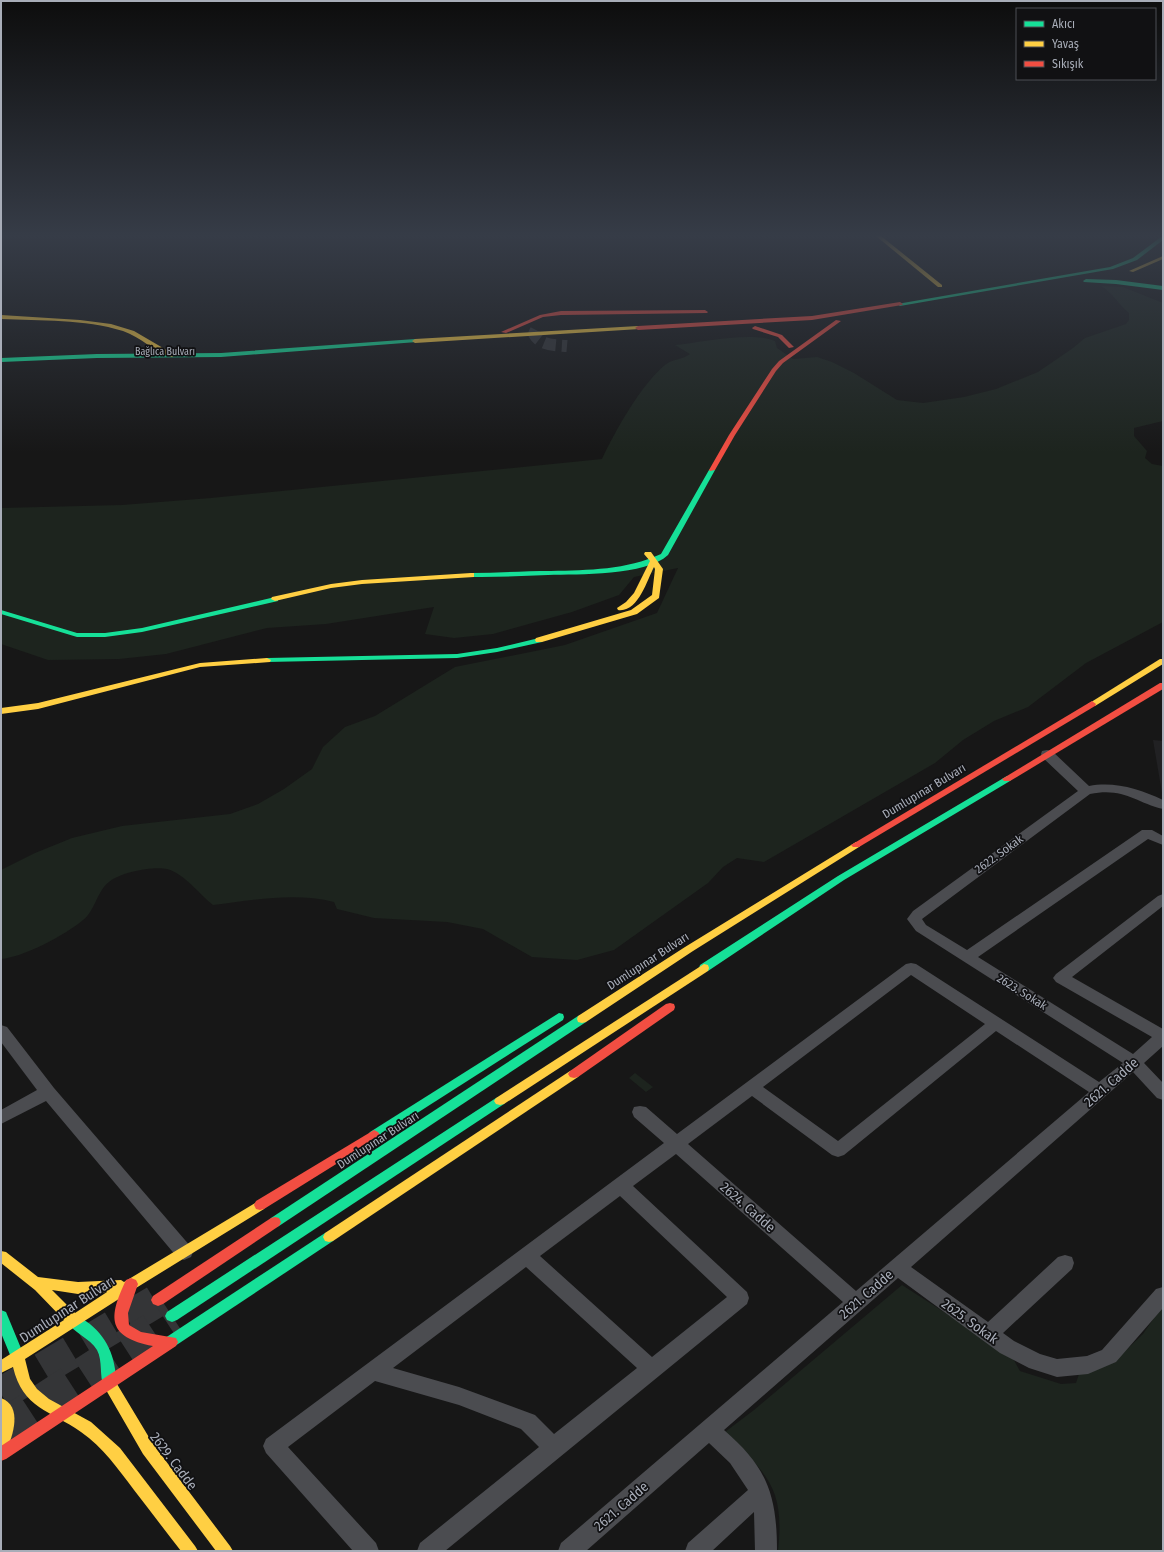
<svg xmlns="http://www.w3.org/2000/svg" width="1164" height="1552" font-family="'Fira Sans Condensed',sans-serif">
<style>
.built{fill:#212123}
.green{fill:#1d241e}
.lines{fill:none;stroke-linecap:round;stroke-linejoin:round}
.primary-tunnel{stroke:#343537;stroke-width:12;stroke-dasharray:12 6;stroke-linecap:butt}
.highway-tunnel{stroke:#343537;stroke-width:33;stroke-dasharray:33 16;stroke-linecap:butt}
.street{fill:#4b4c50;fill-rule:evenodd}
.fast{fill:#16e098;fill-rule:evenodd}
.slow{fill:#ffcf43;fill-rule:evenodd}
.jam{fill:#f24e42;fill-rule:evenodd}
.labels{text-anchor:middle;stroke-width:3.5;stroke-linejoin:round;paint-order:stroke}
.far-street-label{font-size:10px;fill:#a8adb8;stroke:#111113}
.street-label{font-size:12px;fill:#a8adb8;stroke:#111113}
.near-street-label{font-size:14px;fill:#a8adb8;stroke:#111113}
</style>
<rect width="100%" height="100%" fill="#171717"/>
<polygon class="built" points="1153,740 1163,741 1163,793 1162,793"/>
<g class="green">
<path d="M1101,286L1123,287L1163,303V421L1134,428V436L1147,451L1145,458L1152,464L1163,466V622L1086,663L1028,707L994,721L963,740L935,763L764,862L737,858L723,867L708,883L614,950L577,960L532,957L483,929L447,922L374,918L337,909L334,902C296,892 252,900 213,905C199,894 185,874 167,869C154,866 120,872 109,882C97,891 95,911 83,920C65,935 24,957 1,959V870L35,853L72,838L122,826L230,814L258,804L284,789L312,769L323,747L345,727L375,716L455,667L565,645L657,613L678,568L634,577L619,595L572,612L493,634L454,638L425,634L434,607L326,624L267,628L166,654L119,659L48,660L1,644V508L122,505L211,498L602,459C614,433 642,383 665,365C672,359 682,360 690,354L675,345C703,342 751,331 775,341L777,348L793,359L817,357L832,362L854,373L897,400L923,403L964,397L996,389L1038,372L1073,348L1085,338L1126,324L1129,320V313C1118,304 1113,293 1101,286Z"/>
<polygon points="635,1073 653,1087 646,1092 629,1078"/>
<path d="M902,1285L1011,1355L1020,1371L1061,1384L1076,1383L1079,1374L1119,1357L1143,1334L1163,1305V1551H778C785,1487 767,1475 725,1432L754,1410Z"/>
</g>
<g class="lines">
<path class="primary-tunnel" d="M536,330L534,334C541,346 555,345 567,346"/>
<g class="highway-tunnel">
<polyline points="1,1394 158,1300"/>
<polyline points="1,1427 172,1316"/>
</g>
<g class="street">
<path d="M1047,750L1052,751L1089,786C1114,781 1140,789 1163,800V809C1135,802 1123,787 1090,794L922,919L926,925L967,950L1142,830H1152L1163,836V845L1148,839L978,957L1133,1054L1152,1037L1056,982L1053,978L1056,974L1158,896L1163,894V906L1072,977L1163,1029V1046L1144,1063L1163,1083V1100L1157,1098L1133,1072L911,1267L988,1322L1058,1257L1065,1255L1072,1257L1074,1263L1072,1269L1003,1333L1014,1341L1040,1354L1057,1359L1087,1356L1102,1350L1156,1289L1163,1287V1308L1116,1362L1088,1374L1057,1377L1029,1368L1000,1353L898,1278L724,1430C767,1467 777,1495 777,1551H755L754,1512L712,1551H685L688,1543L748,1490L730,1463L709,1443L586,1551H558L561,1543L843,1302L676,1154L633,1186L747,1292L749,1298L747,1304L445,1551H417L420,1543L539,1447L521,1429L459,1405L375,1381L288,1447L376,1543L379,1551H353L266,1453L263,1446L266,1439L664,1143L634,1117L632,1112L634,1107L640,1106L646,1107L677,1134L906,964L911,963L916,964L1099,1082L1123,1063L916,931L907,919L913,911L1078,791L1042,757L1041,754L1042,751ZM911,975L985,1024L838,1141L763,1087ZM996,1031L1089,1092L856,1291L688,1144L752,1096L832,1155L838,1157L844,1155ZM620,1196L727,1297L652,1357L540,1256ZM526,1267L637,1368L554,1434L535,1415L459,1387L393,1368Z"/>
<polygon points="1,1025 7,1027 54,1088 191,1247 193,1252 191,1257 184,1260 177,1257 46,1101 1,1124 1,1110 37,1090 1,1042"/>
</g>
<g class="fast">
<polygon points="1161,237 1163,237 1163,240 1137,260 1113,269 900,306 897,304 1110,267 1133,258"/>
<polygon points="1086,279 1116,280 1163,286 1163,290 1116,284 1084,282 1083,281"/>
<polygon points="415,339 418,341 417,342 221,357 97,358 1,362 1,358 97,354 221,353"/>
<path d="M712,468L715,470L668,555C646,576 578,574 548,575C526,576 503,577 481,577H471L467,575L471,573C498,573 524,571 551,571C589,570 626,570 661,554L709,470Z"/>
<polygon points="275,597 278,597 278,601 142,632 105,637 77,637 1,614 1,610 77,633 105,633 142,628"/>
<polygon points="539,638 542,638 543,640 542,642 497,652 457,658 267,662 263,660 267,658 457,654 497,648"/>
<polygon points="1007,776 1010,777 1012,779 1010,781 844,880 708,971 700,971 699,968 700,965 838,876"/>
<polygon points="559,1013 563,1014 564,1017 563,1020 378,1138 374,1140 370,1138 368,1135 370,1132"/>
<polygon points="582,1015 586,1016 587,1019 586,1022 279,1226 275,1227 271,1226 269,1222 271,1218 578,1016"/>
<polygon points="500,1097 504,1098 506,1101 504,1104 177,1320 172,1322 167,1320 165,1316 167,1312 496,1098"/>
<polygon points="329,1232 333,1233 335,1237 333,1241 172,1348 167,1350 162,1348 160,1344 162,1340 325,1233"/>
<polygon points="1,1310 6,1312 25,1358 23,1362 18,1364 13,1362 1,1333"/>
<path d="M74,1315C97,1324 112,1345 115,1369C116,1376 117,1382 114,1387L109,1389L104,1387C99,1376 103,1361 97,1350C90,1338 73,1333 67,1321L69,1317Z"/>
</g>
<g class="slow">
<polygon points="876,236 881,236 942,285 942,287 938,287"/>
<polygon points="1163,256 1163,259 1133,272 1129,271"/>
<path d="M1,315L80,320L111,324L134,331L175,355L172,357C154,352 141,337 123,331C84,319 41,321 1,319Z"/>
<polygon points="638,326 641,328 640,329 415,343 412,341 415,339"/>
<path d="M645,552H651L663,569L659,598L637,614L542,642H536L535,640L536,638L631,610L652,595L655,569L654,567C647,580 638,613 618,610L617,608L626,602L634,593L650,561L644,554Z"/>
<polygon points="471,573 474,573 474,577 362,584 331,588 275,601 271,599 272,597 331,584 362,580"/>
<polygon points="267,658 271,660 270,662 200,667 38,709 1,714 1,708 38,703 200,663"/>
<polygon points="1160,659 1163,659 1163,664 1095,706 1089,706 1088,704"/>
<polygon points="856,842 859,843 861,845 859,847 693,951 586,1022 582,1023 578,1022 577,1019 578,1016 685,947"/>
<polygon points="704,964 708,965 709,968 708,971 504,1104 500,1105 496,1104 494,1101 496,1098"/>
<polygon points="574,1070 578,1071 580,1074 578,1077 333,1241 329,1242 325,1241 323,1237 325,1233 570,1071"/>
<path d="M260,1200L264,1201L266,1205L264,1209L136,1288L25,1359L30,1379L37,1389L49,1399L91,1422L120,1448L195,1546L198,1551H181C165,1531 150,1510 134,1490C118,1469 103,1447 81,1432C50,1410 23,1409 13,1367L1,1373V1360L64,1320L35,1290L1,1263V1251L6,1252L38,1277L78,1282L121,1280L124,1282ZM52,1290L78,1294L107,1292L75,1313Z"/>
<polygon points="109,1377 114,1379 153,1444 230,1546 233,1551 216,1551 143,1454 102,1383 104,1379"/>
<path d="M1,1398C23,1406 13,1436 6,1451L1,1453Z"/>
</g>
<g class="jam">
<polygon points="900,302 903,304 902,305 812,320 638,330 635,328 638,326 812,316"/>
<polygon points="705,310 708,312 707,313 561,315 543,317 506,333 501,332 540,315 561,311"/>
<polygon points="836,320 841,321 783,363 776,371 735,435 715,470 710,471 709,470 729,435 772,369 779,361"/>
<polygon points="755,326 782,335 794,347 789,348 778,337 753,329 752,328"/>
<polygon points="1160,683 1163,683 1163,689 1010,781 1004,781 1002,779"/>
<polygon points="1092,701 1096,704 1095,706 859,847 853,847 851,845"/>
<polygon points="670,1003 674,1004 675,1007 674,1010 578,1077 574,1078 570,1077 568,1074 570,1071 666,1004"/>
<polygon points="374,1130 378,1132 380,1135 378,1138 264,1209 260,1210 256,1209 254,1205 256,1201"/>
<polygon points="275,1217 279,1218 281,1222 279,1226 163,1304 158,1306 153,1304 151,1300 153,1296 271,1218"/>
<path d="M131,1278L136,1280L138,1284L128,1313L129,1325L141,1332L176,1338L178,1342L176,1346L6,1459L1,1461V1446L153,1346C107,1337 108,1318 126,1280Z"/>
</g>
</g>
<linearGradient id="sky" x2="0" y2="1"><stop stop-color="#0d0d0d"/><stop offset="0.52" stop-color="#363c47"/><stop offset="1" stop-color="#363c47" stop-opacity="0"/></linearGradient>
<rect width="1164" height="453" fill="url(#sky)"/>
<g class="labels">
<g class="far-street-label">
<text x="165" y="355">Bağlıca Bulvarı</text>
</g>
<g class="street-label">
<text transform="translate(924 791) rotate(-31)" y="4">Dumlupınar Bulvarı</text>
<text transform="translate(999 854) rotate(-36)" y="4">2622. Sokak</text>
<text transform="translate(648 961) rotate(-33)" y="4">Dumlupınar Bulvarı</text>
<text transform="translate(1022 992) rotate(32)" y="4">2623. Sokak</text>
<text transform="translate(378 1140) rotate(-33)" y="4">Dumlupınar Bulvarı</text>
</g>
<g class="near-street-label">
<text transform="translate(1111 1082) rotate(-41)" y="5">2621. Cadde</text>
<text transform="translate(748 1207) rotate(41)" y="5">2624. Cadde</text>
<text transform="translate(866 1294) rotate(-41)" y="5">2621. Cadde</text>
<text transform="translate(67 1309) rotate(-33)" y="5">Dumlupınar Bulvarı</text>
<text transform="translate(970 1321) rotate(36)" y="5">2625. Sokak</text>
<text transform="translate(174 1461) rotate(53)" y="5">2629. Cadde</text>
<text transform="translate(621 1506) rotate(-41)" y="5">2621. Cadde</text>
</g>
</g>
<rect width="1164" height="1552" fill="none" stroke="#a8adb8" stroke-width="4"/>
<rect x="1016" y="8" width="140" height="72" fill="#111113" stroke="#4d4f55"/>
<rect x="1024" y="21" width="20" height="6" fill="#16e098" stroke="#4d4f55"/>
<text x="1052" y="28" font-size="12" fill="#a8adb8">Akıcı</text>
<rect x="1024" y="41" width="20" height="6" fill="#ffcf43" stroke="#4d4f55"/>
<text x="1052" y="48" font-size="12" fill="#a8adb8">Yavaş</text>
<rect x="1024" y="61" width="20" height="6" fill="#f24e42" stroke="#4d4f55"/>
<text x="1052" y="68" font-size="12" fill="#a8adb8">Sıkışık</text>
</svg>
